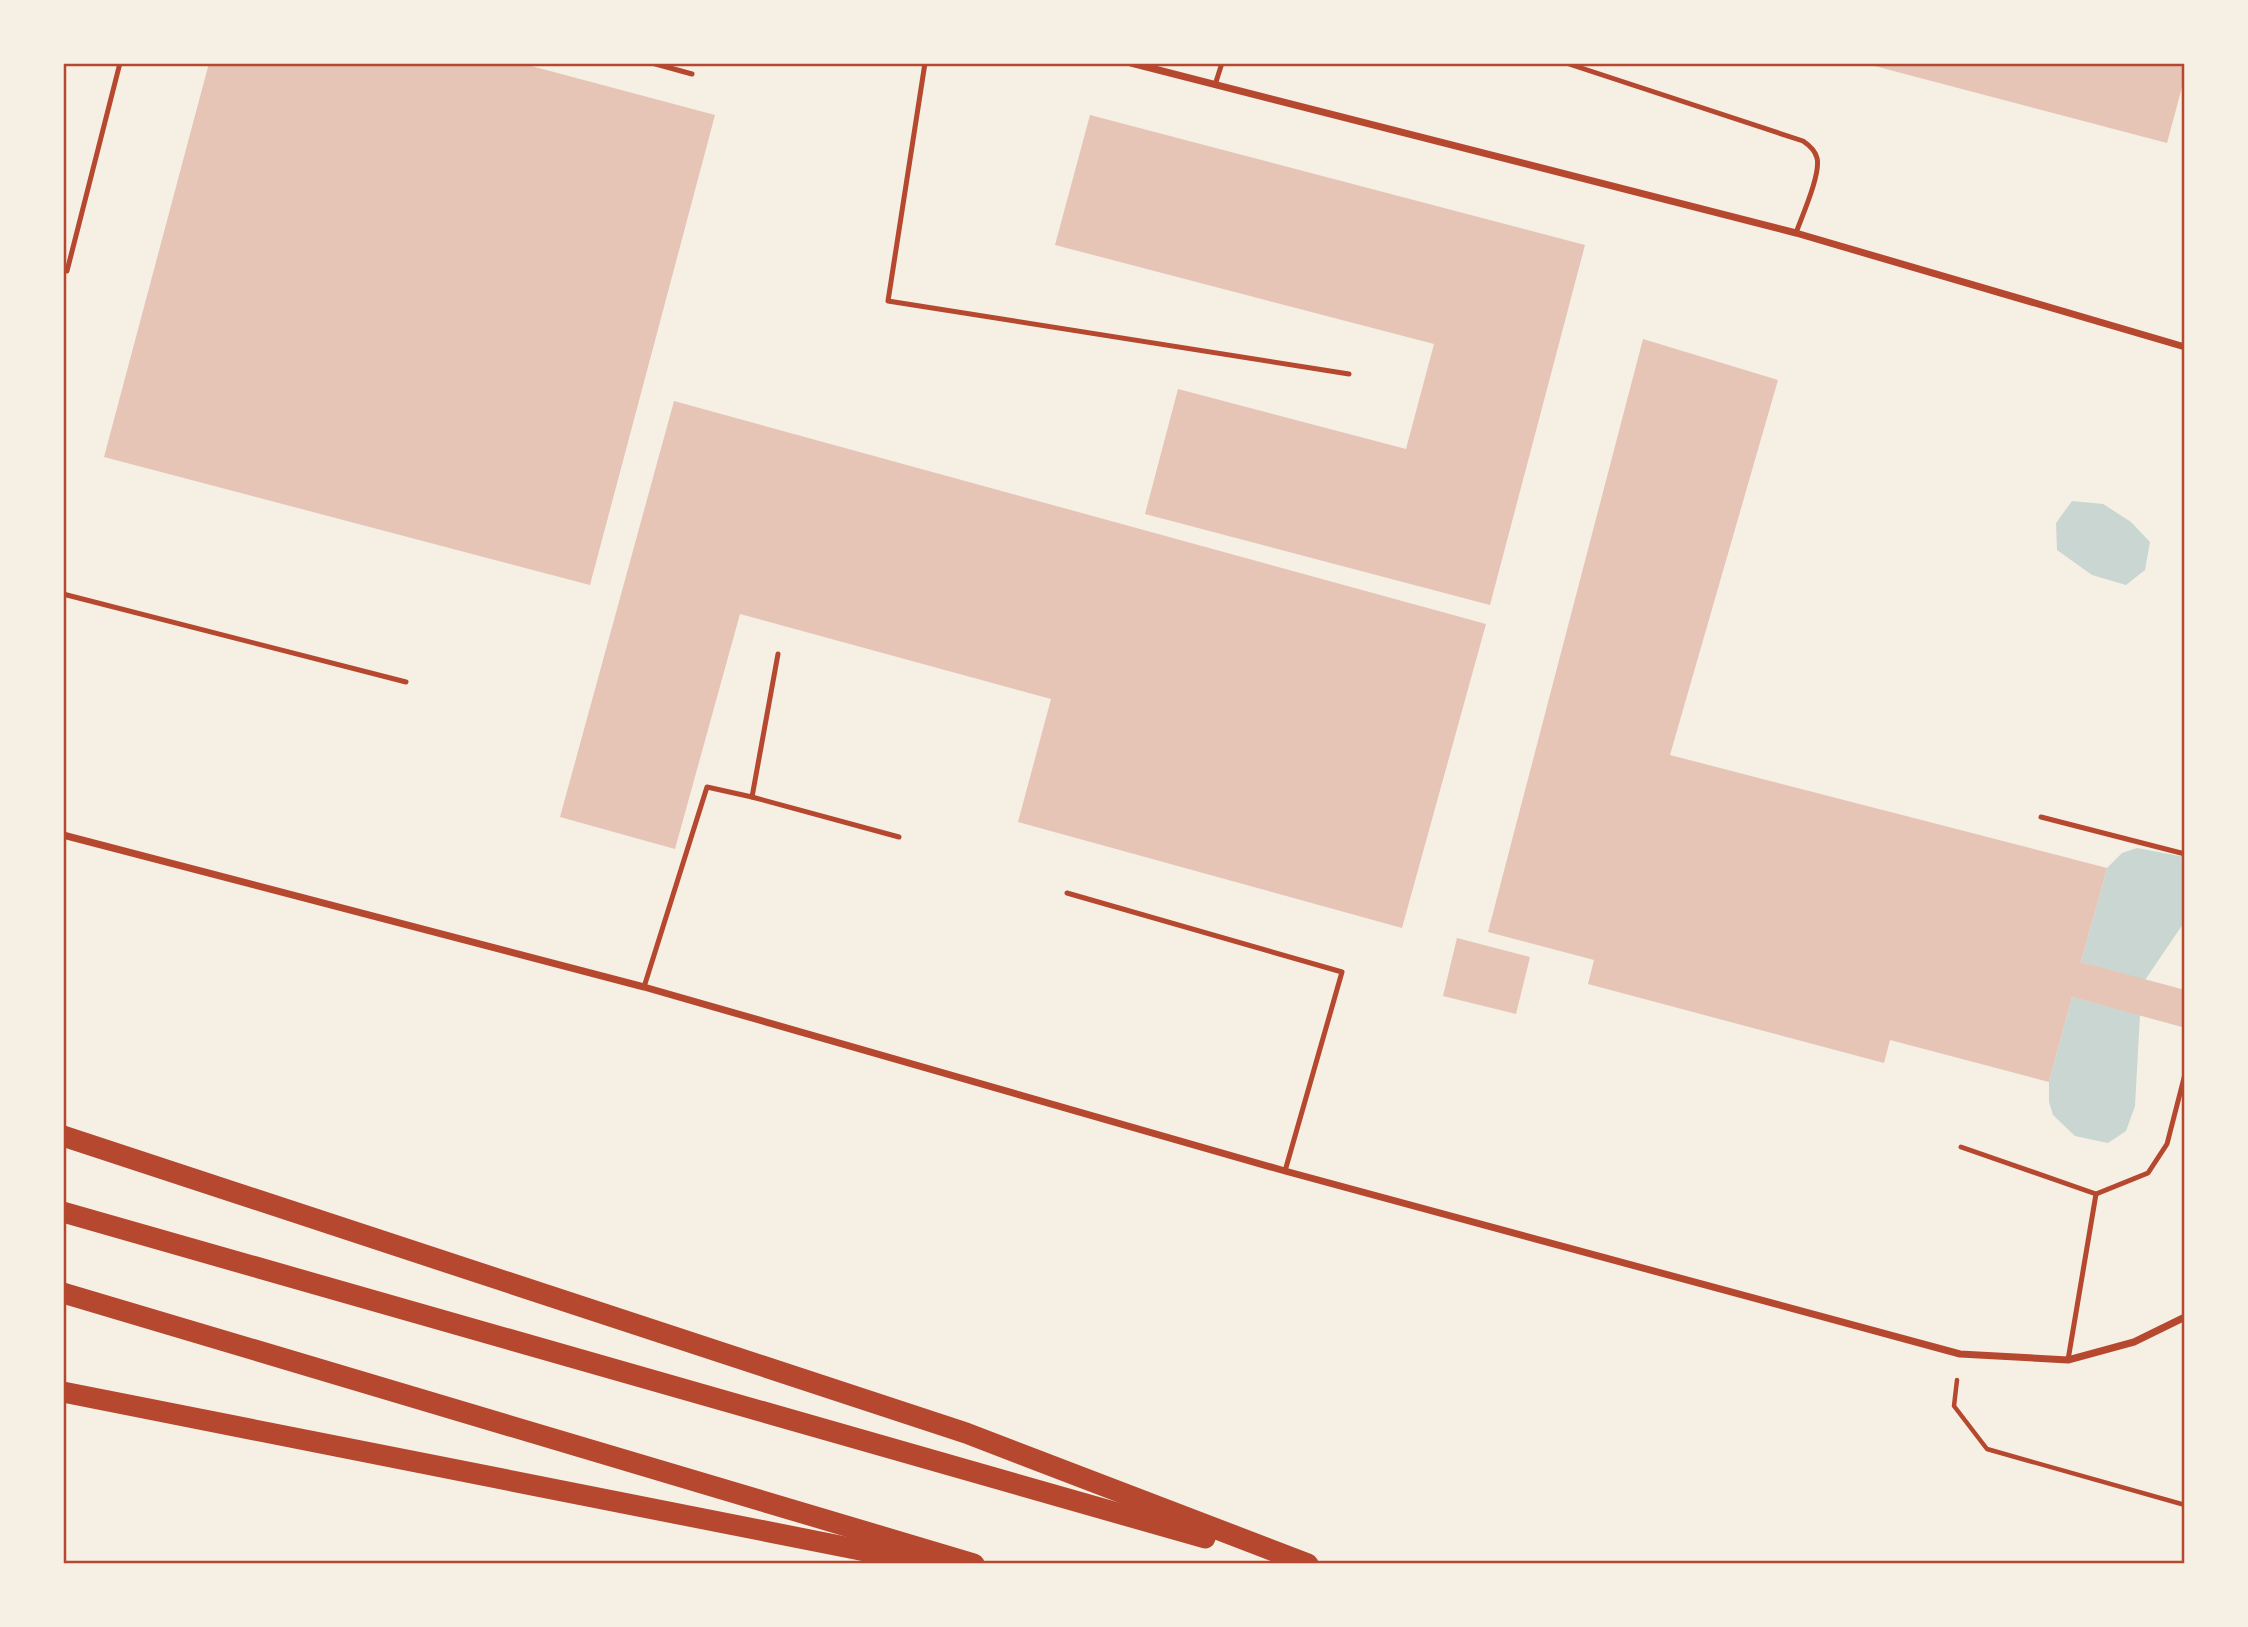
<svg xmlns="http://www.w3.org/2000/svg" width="2248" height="1627" font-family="Quicksand,sans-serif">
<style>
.water{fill:#c9d6d2}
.building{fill:#e6c5b7}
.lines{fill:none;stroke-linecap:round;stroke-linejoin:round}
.path{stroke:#b5482f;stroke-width:4.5}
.service{stroke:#b5482f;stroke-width:5}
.minor{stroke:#b5482f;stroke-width:7}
.motorway{stroke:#b5482f;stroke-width:21}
.neatline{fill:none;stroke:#b5482f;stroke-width:2.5}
</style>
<rect width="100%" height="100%" fill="#f6efe4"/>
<g class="water">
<polygon points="2072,501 2103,504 2131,522 2150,542 2145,570 2126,585 2092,575 2057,550 2056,523"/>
<polygon points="2137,848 2185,857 2185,921 2145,980 2081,962 2107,868 2122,853"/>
<polygon points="2072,997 2140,1015 2135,1106 2126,1131 2108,1143 2075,1136 2053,1115 2049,1102 2049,1082"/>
</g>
<g class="building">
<polygon points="209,63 520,63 715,115 590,585 104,457"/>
<polygon points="2185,63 2185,76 2167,143 1867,64"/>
<polygon points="1090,115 1585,245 1490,605 1145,514 1178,389 1406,449 1434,344 1055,245"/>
<polygon points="1643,339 1778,380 1670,755 2107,868 2081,962 2185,990 2185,1015 2182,1027 2072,997 2049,1082 1890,1040 1884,1063 1588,984 1594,960 1488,932"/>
<polygon points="674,401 1486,624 1402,928 1018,822 1051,699 740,614 675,849 560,817"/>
<polygon points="1457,938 1530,957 1516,1014 1443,996"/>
</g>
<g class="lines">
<polyline class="path" points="1957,1380 1954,1406 1987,1449 2185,1505"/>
<g class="service">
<polyline points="652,63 692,74"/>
<polyline points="925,63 888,301 1349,374"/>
<path d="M1566,63L1803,141C1809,145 1815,150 1817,158C1821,174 1802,216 1796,233"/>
<polyline points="1215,85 1222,63"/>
<polyline points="63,270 67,271 120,63"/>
<polyline points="63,594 406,682"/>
<polyline points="752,797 778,654"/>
<polyline points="2041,817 2185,854"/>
<polyline points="1067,893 1342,972 1285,1171"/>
<polyline points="644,987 707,787 752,797 899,837"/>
<polyline points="1961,1147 2096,1194 2148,1173 2167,1144 2185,1074"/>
<polyline points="2068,1360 2096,1194"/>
</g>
<g class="minor">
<polyline points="1131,63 1796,233 2185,347"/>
<polyline points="63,835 644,987 1285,1171 1960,1354 2068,1360 2134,1342 2185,1317"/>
</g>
<g class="motorway">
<polyline points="63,1136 966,1433 1308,1564"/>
<polyline points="63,1212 1205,1538"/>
<polyline points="63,1293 974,1564"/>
<polyline points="63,1392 931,1564"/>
</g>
</g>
<rect width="2248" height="1627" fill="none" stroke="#f6efe4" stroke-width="130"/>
<rect x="65" y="65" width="2118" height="1497" class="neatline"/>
</svg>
